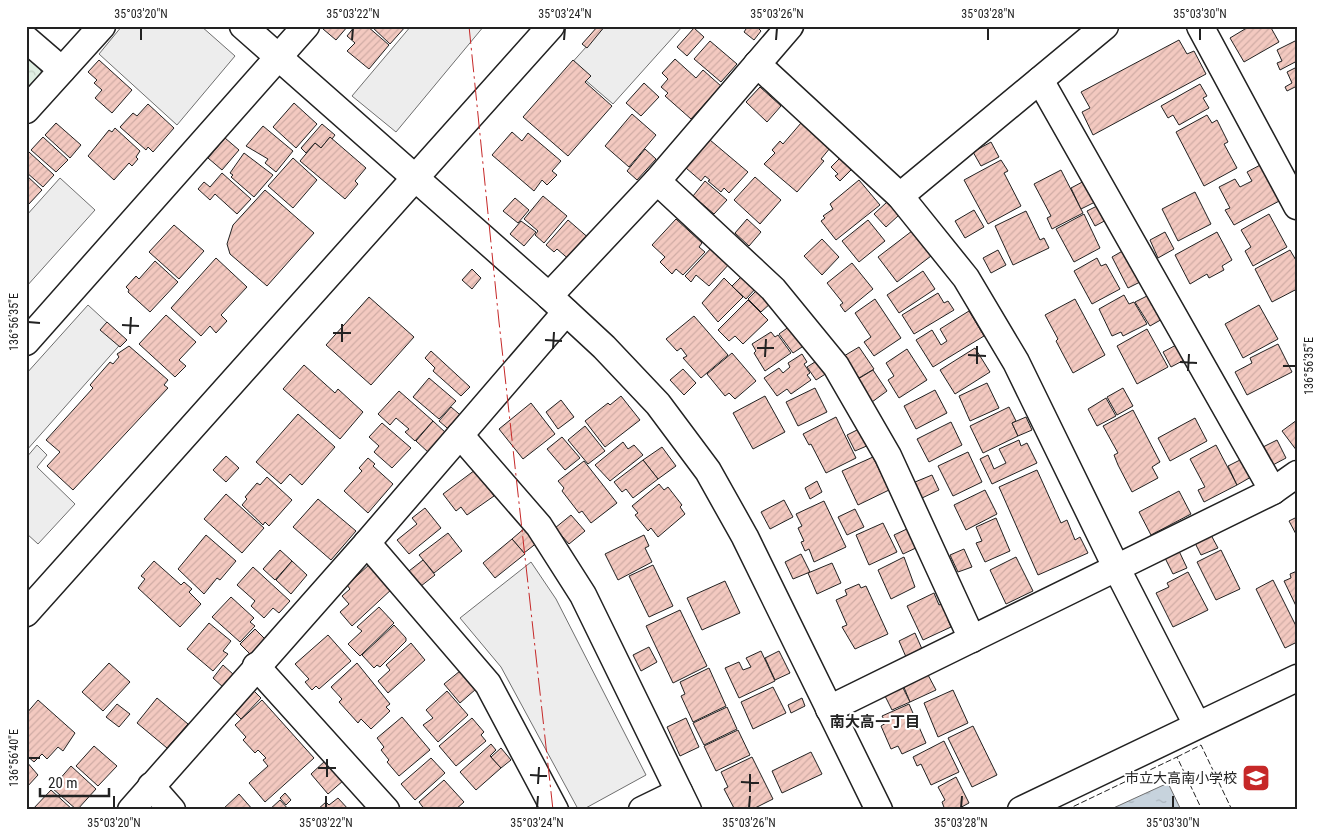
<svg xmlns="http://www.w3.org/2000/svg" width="1323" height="836" font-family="'Roboto Condensed','Noto Sans JP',sans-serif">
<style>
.park{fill:url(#park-crowns);stroke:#6f6f6f}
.parking{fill:#ededed;stroke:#6f6f6f}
.water{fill:url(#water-ripples);stroke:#6f6f6f}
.building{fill:url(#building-hatch);stroke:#222}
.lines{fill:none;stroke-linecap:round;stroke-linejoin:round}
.minor-casing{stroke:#222;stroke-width:29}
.minor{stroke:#fff;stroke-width:26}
.fence{stroke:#222;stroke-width:1;stroke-dasharray:6 2.5;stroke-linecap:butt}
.power{stroke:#c62828;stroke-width:1;stroke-dasharray:18 4 2.5 4;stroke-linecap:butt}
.ticks{fill:none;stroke:#222;stroke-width:2}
.labels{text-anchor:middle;stroke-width:4;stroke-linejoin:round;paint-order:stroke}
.poi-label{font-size:14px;fill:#222;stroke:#fff;text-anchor:end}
.neighbourhood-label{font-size:15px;font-weight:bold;fill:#222;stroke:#fff}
.neatline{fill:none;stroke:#222;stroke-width:2}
.ticks-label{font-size:12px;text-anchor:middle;fill:#222}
</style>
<defs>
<pattern id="park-crowns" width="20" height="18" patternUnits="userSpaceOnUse" patternTransform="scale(1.25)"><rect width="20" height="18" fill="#e0efe3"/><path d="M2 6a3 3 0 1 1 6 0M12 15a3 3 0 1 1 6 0" fill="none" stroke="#c0cdc2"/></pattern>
<pattern id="water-ripples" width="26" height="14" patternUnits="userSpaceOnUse" patternTransform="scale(1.25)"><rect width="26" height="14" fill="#c7d3dd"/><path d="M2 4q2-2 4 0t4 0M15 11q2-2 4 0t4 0" fill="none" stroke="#abb5bd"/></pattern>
<pattern id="building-hatch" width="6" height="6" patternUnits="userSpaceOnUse" patternTransform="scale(1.25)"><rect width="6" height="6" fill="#f3c9c0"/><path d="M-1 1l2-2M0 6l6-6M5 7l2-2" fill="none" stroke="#d0aca5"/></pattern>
</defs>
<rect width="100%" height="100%" fill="#fff"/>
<polygon class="park" points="26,53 38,64 43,76 26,94"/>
<g class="parking">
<polygon points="122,26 201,26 235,56 177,125 99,54"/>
<polygon points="411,26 484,26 396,132 352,96"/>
<polygon points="605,26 683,26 613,104 569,66"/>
<polygon points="60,178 95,210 26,287 26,216"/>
<polygon points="88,305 125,339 26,451 26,374"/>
<polygon points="37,445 47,455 37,467 75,504 38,544 26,533 26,458"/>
<polygon points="531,562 556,599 646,775 584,809 578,809 501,667 460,618"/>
</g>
<polygon class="water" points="1168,783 1181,810 1109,810"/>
<g class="building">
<polygon points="326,26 348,26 336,40 323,29"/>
<polygon points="355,26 367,26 389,45 369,69 347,51 355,43 347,36"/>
<polygon points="371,26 406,26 390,44"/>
<polygon points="598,26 605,26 587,48 582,44"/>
<polygon points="748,26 756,26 761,31 754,40 744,32"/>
<polygon points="1250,26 1270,26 1279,42 1244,62 1230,38"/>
<polygon points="694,28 704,37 687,56 677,47"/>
<polygon points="1179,40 1187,54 1194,51 1206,74 1093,135 1082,112 1090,108 1081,92"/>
<polygon points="1297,40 1297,61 1280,70 1277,63 1282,61 1277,50"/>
<polygon points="710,41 737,64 721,82 694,59"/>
<polygon points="675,59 696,78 703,70 721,86 691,119 665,96 668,93 661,87 668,79 662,73"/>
<polygon points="99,60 132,90 112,113 95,98 102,90 94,83 97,80 88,72"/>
<polygon points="573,60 591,76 585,82 612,106 568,156 523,117"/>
<polygon points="1297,67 1297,86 1287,91 1285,87 1292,83 1287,72"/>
<polygon points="644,83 659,97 641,116 626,103"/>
<polygon points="1200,84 1207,96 1203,98 1209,108 1179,125 1173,115 1168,118 1161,106"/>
<polygon points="760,87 781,106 767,122 746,102"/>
<polygon points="294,103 317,124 296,148 273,127"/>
<polygon points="148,104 174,128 153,152 148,147 146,150 120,127 133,113 137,116"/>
<polygon points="632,114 656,135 629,167 605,146"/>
<polygon points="1207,115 1212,123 1217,120 1228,142 1224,144 1237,168 1204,186 1176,132"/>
<polygon points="56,123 81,145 70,158 45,135"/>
<polygon points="801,123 830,148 821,159 824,161 797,192 764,164 775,153 772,150 780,141 783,144"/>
<polygon points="322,124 335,135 332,139 330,137 321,148 315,143 306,153 301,148"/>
<polygon points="263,126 293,151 276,172 265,163 268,159 246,146"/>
<polygon points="115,128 140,151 136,157 138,159 132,166 129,163 114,180 88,156 109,130 112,132"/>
<polygon points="512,132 522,141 528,133 561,161 552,171 557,175 547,185 542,180 534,191 492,155"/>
<polygon points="43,137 68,160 56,172 31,150"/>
<polygon points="330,137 366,168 355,181 358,184 345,199 300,161 315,143 321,148"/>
<polygon points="225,138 239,150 222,170 208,158"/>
<polygon points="710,140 748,172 729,193 724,188 721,192 708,181 710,180 705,176 701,181 686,168"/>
<polygon points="991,142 999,157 981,166 973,152"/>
<polygon points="645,149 656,159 637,180 627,171"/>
<polygon points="29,152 54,175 43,187 26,172 26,155"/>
<polygon points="244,153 273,175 254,197 231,177 233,175 230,173"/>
<polygon points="842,156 853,168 840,181 835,176 838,174 831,167"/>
<polygon points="293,158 317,180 293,208 268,186"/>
<polygon points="1001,160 1008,171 1004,173 1021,206 988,224 964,180"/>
<polygon points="1264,163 1283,199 1234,225 1225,210 1230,208 1219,187 1235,179 1240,187 1252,181 1247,172"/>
<polygon points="1061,170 1083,213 1052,229 1047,218 1051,216 1034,184"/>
<polygon points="222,173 251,199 237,214 215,194 210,200 198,189 204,182 210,187"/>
<polygon points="26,175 42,190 28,205 26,203"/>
<polygon points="755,177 781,200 760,224 734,200"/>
<polygon points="1088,179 1099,200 1081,209 1071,188"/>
<polygon points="859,180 880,205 836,240 821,221 825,218 823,216 833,209 830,204"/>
<polygon points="705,181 727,200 714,214 693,196"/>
<polygon points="265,190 314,233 267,286 230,254 227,244 233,225"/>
<polygon points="1195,192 1211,224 1178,241 1162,209"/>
<polygon points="543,196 567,216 544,243 535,235 538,231 524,219"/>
<polygon points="515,198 529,210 518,223 503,211"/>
<polygon points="887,202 899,215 886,227 874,214"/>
<polygon points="1103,203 1110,218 1095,226 1087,211"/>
<polygon points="974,210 984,227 965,238 955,221"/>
<polygon points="1026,211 1040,240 1044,238 1049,248 1013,265 995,226"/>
<polygon points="1084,214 1100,248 1074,262 1056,229"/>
<polygon points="1269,214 1287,247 1253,266 1245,251 1251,247 1241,230"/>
<polygon points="676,219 702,243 699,247 705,252 683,275 676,269 672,274 660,262 665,257 652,245"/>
<polygon points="747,219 761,232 749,246 735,233"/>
<polygon points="568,220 591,240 571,261 557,249 554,252 546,245"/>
<polygon points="868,220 885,241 859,262 842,241"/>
<polygon points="521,221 536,232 524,246 510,234"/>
<polygon points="174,225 204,251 179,279 149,252"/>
<polygon points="912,231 931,256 897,282 878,257"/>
<polygon points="1165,232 1174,249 1158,258 1150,240"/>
<polygon points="1217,232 1232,260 1222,266 1224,270 1209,278 1207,274 1190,284 1175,255"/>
<polygon points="822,239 839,257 822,275 804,256"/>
<polygon points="713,246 731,262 709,286 696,275 691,282 685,276"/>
<polygon points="1126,249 1142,281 1128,288 1112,257"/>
<polygon points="998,250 1006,265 991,273 983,258"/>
<polygon points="1290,250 1297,262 1297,289 1272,302 1255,269"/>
<polygon points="216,258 247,287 221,315 227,321 216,333 210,326 201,336 171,308"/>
<polygon points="1097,258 1101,266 1106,264 1120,289 1092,304 1074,271"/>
<polygon points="155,261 178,282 150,312 128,292 129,290 126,287 136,276 139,279"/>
<polygon points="852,263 873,289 845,312 840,305 843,303 827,283"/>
<polygon points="472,269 481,278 472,289 462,280"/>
<polygon points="923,271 935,289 899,313 887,295"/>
<polygon points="744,274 757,287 746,299 732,286"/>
<polygon points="724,278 743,297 718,322 702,303"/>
<polygon points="758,289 771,303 761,312 748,299"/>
<polygon points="938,293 944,303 948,301 954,310 914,334 902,315"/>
<polygon points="1151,294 1164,318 1150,326 1135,302"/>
<polygon points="1124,295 1129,304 1134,302 1147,324 1123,336 1121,332 1112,336 1099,309"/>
<polygon points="369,297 414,337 371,385 326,345"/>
<polygon points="875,299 901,338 874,356 864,342 871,337 855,313"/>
<polygon points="1075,299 1105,355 1073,373 1056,341 1058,339 1045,315"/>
<polygon points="748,300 768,320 743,344 735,336 729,341 718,330"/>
<polygon points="1259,305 1278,339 1243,358 1225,324"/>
<polygon points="969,311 984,336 933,367 916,340 932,330 941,345 947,341 940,329"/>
<polygon points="166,315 196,342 179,360 186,366 175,377 139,344"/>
<polygon points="694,316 728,355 701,378 683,358 687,356 681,348 677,351 666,339"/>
<polygon points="107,322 127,340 120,347 100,330"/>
<polygon points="790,326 805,345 793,353 779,334"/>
<polygon points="1147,329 1168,367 1137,384 1117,346"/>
<polygon points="771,332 775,337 778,335 791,353 765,371 754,353 756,351 752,344"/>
<polygon points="1178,344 1186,359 1171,367 1163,352"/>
<polygon points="1278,344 1292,372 1247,395 1235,372 1252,363 1250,358"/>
<polygon points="129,346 168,380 164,385 168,388 73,490 47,466 60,452 46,440 93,388 90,385 110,362 113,364 119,357 117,354"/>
<polygon points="859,347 874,369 859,378 844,356"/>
<polygon points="975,348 990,372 955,394 940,370"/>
<polygon points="907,349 927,380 899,398 888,380 894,376 886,363"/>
<polygon points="431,351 470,387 461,396 433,371 435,368 425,358"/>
<polygon points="732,353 756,381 735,399 729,393 725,396 707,374"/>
<polygon points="802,354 807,362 804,364 810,373 807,375 811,380 791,394 787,389 777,396 764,378 779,368 783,373 790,367 788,363"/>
<polygon points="818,360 827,373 816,380 807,367"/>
<polygon points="304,365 335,393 338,389 363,412 340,439 283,389"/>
<polygon points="683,369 696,383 684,395 670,380"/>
<polygon points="873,370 887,391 872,402 858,379"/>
<polygon points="429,378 456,401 439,419 413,397"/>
<polygon points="987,383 999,408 970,421 959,396"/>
<polygon points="815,388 827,412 798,426 786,402"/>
<polygon points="1123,388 1133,406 1117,415 1107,397"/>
<polygon points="935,390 947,413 916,429 904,406"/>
<polygon points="399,391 433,421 415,441 405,432 409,429 396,418 390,425 378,414"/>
<polygon points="621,396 640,420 605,447 585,421 608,403 610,405"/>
<polygon points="765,396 785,432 753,449 733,413"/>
<polygon points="1106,398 1116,416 1097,426 1088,409"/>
<polygon points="561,400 574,417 558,429 546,412"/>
<polygon points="531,403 555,434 523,459 499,429"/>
<polygon points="451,407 465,419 453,433 439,421"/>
<polygon points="1009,407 1016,421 1012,423 1018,436 983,453 970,426"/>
<polygon points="1133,410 1160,462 1152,467 1158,478 1132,492 1118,465 1114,455 1118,453 1103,426"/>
<polygon points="298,414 335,447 302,485 290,474 281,484 256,462"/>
<polygon points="836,417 856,458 826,473 811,444 809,445 803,434"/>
<polygon points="1026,417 1032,430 1018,436 1012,423"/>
<polygon points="1195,418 1207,441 1170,461 1158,438"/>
<polygon points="1297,420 1297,451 1282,431"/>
<polygon points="433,421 446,433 429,453 416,441"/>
<polygon points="951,422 962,445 929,462 917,439"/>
<polygon points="382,423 411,448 392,468 374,452 379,446 369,437"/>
<polygon points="585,426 605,451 588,464 568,440"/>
<polygon points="861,428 869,445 855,451 847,435"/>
<polygon points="562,437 580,458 565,470 547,449"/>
<polygon points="1019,440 1021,446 1027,443 1037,463 992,484 980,459 988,455 994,469 1006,463 999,449"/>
<polygon points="1277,440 1286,458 1271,466 1261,448"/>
<polygon points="623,442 628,449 634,445 643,455 610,481 595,465"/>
<polygon points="1216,445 1237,485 1204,502 1198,490 1205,487 1190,459"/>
<polygon points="662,447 676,466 658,479 643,460"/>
<polygon points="968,452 982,482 953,496 938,466"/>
<polygon points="226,456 239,468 226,482 213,470"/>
<polygon points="873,457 889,490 858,505 842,471"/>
<polygon points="368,458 375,464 373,466 393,484 368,513 344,491 362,471 359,468"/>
<polygon points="1242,459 1251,477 1237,485 1228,466"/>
<polygon points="643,460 658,479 633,498 626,489 622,492 614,482"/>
<polygon points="584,461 617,503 591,523 582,511 579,513 562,491 564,488 558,481"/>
<polygon points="475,470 494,496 467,515 461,507 456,511 443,494"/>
<polygon points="1037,470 1061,523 1067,520 1075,540 1080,537 1088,553 1038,575 999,487"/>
<polygon points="932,475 939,490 922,498 915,482"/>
<polygon points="267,477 292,500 269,526 265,522 263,525 242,505 247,499 245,497 257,483 260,485"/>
<polygon points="817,481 822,492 810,499 805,488"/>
<polygon points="659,484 664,490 668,487 682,505 680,507 685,514 658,537 651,528 648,531 635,515 638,513 632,506"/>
<polygon points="985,490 997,514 966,530 954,505"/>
<polygon points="1179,491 1191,514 1151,535 1139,512"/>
<polygon points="226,494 264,528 242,553 204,519"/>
<polygon points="318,499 356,531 331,560 293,527"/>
<polygon points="784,500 793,517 770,529 761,512"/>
<polygon points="824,501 846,547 814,562 809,549 805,551 801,542 804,541 798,528 802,526 796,514"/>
<polygon points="425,508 441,528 409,554 397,540 417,524 412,518"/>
<polygon points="855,509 864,527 847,535 838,517"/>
<polygon points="571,515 585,531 569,544 555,528"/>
<polygon points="1297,517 1297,536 1289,521"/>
<polygon points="996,518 1010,551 985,562 976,543 982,541 976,527"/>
<polygon points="883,523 897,552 869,565 856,535"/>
<polygon points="526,527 538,542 524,553 512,539"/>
<polygon points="909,528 918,547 903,554 894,535"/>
<polygon points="448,533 462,551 434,573 419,555"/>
<polygon points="206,535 236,561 220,580 217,578 204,594 178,569"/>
<polygon points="644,535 649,546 645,548 652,562 618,580 605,554"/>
<polygon points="1211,535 1218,548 1201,555 1195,543"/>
<polygon points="512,539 525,554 495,578 483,563"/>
<polygon points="964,549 972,567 958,572 950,555"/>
<polygon points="280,550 292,561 275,580 263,569"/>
<polygon points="1221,550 1240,589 1216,600 1197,562"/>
<polygon points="1179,551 1187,568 1173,574 1165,558"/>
<polygon points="801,554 810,572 793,579 785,562"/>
<polygon points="904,557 915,587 891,599 878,570"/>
<polygon points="1016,557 1033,591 1006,604 990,570"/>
<polygon points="423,560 435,575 421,586 409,571"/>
<polygon points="154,561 181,585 184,582 192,589 189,592 201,604 180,627 138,588 145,579 141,576"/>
<polygon points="292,561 307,575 291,594 276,580"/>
<polygon points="371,563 393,588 352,626 340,612 349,604 342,596 350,589 347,585"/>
<polygon points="832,563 841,583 817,594 808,573"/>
<polygon points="653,565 673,606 649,617 629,576"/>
<polygon points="253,567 290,601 279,613 273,608 264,618 251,606 255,601 237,585"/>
<polygon points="1297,571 1297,608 1284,581 1291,578 1290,574"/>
<polygon points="1188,572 1208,610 1173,627 1156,593 1169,587 1167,583"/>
<polygon points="1273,580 1297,628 1297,642 1285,648 1256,589"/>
<polygon points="725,581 740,613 702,630 687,598"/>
<polygon points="859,584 861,588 866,586 888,634 855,649 842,627 847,625 836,600 847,595 845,590"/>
<polygon points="934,593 939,605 943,603 950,618 948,620 951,627 923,640 907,606"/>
<polygon points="231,597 254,618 250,622 255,626 240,642 212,617"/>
<polygon points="379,607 394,623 360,656 348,644 362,631 357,627"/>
<polygon points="680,610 707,666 673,683 646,626"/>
<polygon points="209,623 231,641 223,651 228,654 213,671 187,649"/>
<polygon points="394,625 406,638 406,641 380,667 377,665 374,668 362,655"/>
<polygon points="255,629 265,639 250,654 240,644"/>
<polygon points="915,633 922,649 906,657 899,641"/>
<polygon points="328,635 351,661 319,689 316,686 312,690 305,682 309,679 295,664"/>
<polygon points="411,643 425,660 388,693 378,681 390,670 386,665"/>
<polygon points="649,647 657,662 641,671 633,655"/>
<polygon points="761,651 775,681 739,698 725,668 739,662 743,670 751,667 746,658"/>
<polygon points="779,651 790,673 775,680 765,658"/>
<polygon points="109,663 130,682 103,711 82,692"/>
<polygon points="357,663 390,704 386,707 390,711 371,729 361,719 358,723 339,702 342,699 331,687"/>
<polygon points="223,665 234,675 224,688 213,678"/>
<polygon points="709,668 726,706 693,722 681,696 685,694 680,682"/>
<polygon points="460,671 476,689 460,703 444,684"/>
<polygon points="927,673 936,690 910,702 903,685"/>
<polygon points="902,686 910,702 892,710 884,694"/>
<polygon points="773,687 786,713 753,729 741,702"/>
<polygon points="953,690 968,723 938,737 924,703"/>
<polygon points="254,691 261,698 241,719 234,712"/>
<polygon points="447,691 468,715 438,742 423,725 433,718 426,710"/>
<polygon points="157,698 188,724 167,748 137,723"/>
<polygon points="802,698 805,706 791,713 788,705"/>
<polygon points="38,700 75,733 63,751 58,747 47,759 42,754 34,762 26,755 26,714"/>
<polygon points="262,700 314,758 265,802 249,783 268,766 263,760 266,758 258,750 255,753 243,740 246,737 235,725"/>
<polygon points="117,704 130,714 119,727 106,717"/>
<polygon points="909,704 926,743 902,754 898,746 891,749 881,726 886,723 882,716"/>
<polygon points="727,707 737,729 704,745 693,723"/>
<polygon points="402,717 430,750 399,776 387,762 389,760 381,750 384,747 377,738"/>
<polygon points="472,718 484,732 481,735 486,741 456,766 439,746"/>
<polygon points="686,718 699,747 680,756 667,727"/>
<polygon points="973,726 997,775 972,787 948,738"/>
<polygon points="738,730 750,755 716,771 704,746"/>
<polygon points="944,741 959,772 931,785 921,764 917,766 913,757"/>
<polygon points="491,744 496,750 490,756 501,768 476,790 460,772"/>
<polygon points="94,746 117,766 98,786 76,766"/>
<polygon points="501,748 511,760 501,768 491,757"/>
<polygon points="811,752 822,774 782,793 772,771"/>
<polygon points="752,757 773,799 751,810 735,810 724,789 728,787 721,772"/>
<polygon points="431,758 445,773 415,800 401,784"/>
<polygon points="326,760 344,780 328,794 311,774"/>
<polygon points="26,761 38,775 26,788"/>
<polygon points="71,766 96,789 77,810 52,788"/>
<polygon points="956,777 969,803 956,810 945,810 942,802 945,800 938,787"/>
<polygon points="444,780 464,802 455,810 425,810 419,802"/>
<polygon points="51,790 73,810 32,810"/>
<polygon points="285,793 291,800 286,805 280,798"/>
<polygon points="239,794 253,810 222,810"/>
<polygon points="338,798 349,810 317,810 326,802 329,805"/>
<polygon points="280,800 289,810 269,810"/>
</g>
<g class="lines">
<defs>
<g id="minor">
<polyline points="243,26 549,296 604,347 658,404 708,471 745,537 879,810"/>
<polyline points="1200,26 1297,206"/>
<polyline points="26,39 62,70"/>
<polyline points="757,64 900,196 966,278 1016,362 1116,567 1197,725"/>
<polyline points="1040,80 1273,491"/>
<polyline points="26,110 102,26"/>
<polyline points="657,181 773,289 836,366 888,456 972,639"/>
<polyline points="900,196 1105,26"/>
<polyline points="549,296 657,181 790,26"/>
<polyline points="26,342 306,26"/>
<polyline points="460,435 539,526 583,595 688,810"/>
<polyline points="367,543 488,684 555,810"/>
<polyline points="26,613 551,26"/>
<polyline points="256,666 386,810"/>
<polyline points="829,709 1273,491 1297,474"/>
<polyline points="151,786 172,810"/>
<polyline points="131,810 367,543 566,312"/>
<polyline points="642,810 679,792"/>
<polyline points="1021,810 1297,678"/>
</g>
</defs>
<use href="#minor" class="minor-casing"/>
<use href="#minor" class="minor"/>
<g class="fence">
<polyline points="1177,757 1201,745 1232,810"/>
<polyline points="1066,810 1177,757 1202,810"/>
</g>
<polyline class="power" points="469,26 499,322 553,810"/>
</g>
<path class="ticks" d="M141,40V28M352,40L353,28M564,40L565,28M776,40L777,28M988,40V28M1200,40V28M28,322L40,323M122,325L139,326M333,333H351M130,334L131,317M545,340L562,341M342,342V324M757,348H774M553,349L554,332M968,355L986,356M765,357L766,339M1180,362L1197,363M977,364V346M1283,366H1296M1188,371L1189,354M28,758H40M318,768H336M530,775L547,776M327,777V759M741,782L759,783M538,784L539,767M750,792V774M114,808V796M326,808V796M537,808L538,796M749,808L750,796M961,808L962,796M1173,808V796"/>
<defs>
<symbol id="school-square" viewBox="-11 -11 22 22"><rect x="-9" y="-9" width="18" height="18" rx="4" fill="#c62828" stroke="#fff"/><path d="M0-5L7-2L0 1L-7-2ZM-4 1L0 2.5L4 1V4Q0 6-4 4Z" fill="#fff"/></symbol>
</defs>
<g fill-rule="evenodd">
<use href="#school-square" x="1240" y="762" width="32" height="32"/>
</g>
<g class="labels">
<g class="poi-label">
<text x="1237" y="783">市立大高南小学校</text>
</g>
<g class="neighbourhood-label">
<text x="875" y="727">南大高一丁目</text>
</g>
</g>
<rect width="1323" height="836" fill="none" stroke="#ffffff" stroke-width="55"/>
<path d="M40 788v8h69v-8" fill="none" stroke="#222222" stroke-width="2.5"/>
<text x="48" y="788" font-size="15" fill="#222222" stroke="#ffffff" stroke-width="4" paint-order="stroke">20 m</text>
<rect x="28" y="28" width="1268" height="780" class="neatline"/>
<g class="ticks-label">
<text x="141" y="18">35°03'20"N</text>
<text x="353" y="18">35°03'22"N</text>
<text x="565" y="18">35°03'24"N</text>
<text x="777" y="18">35°03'26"N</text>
<text x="988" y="18">35°03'28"N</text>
<text x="1200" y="18">35°03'30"N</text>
<text transform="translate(14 322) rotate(-90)" y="4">136°56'35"E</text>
<text transform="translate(1309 366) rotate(-90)" y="4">136°56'35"E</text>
<text transform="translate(14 758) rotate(-90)" y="4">136°56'40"E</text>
<text x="114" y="827">35°03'20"N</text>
<text x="326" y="827">35°03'22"N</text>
<text x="537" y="827">35°03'24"N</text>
<text x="749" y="827">35°03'26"N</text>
<text x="961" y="827">35°03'28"N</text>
<text x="1173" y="827">35°03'30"N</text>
</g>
</svg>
